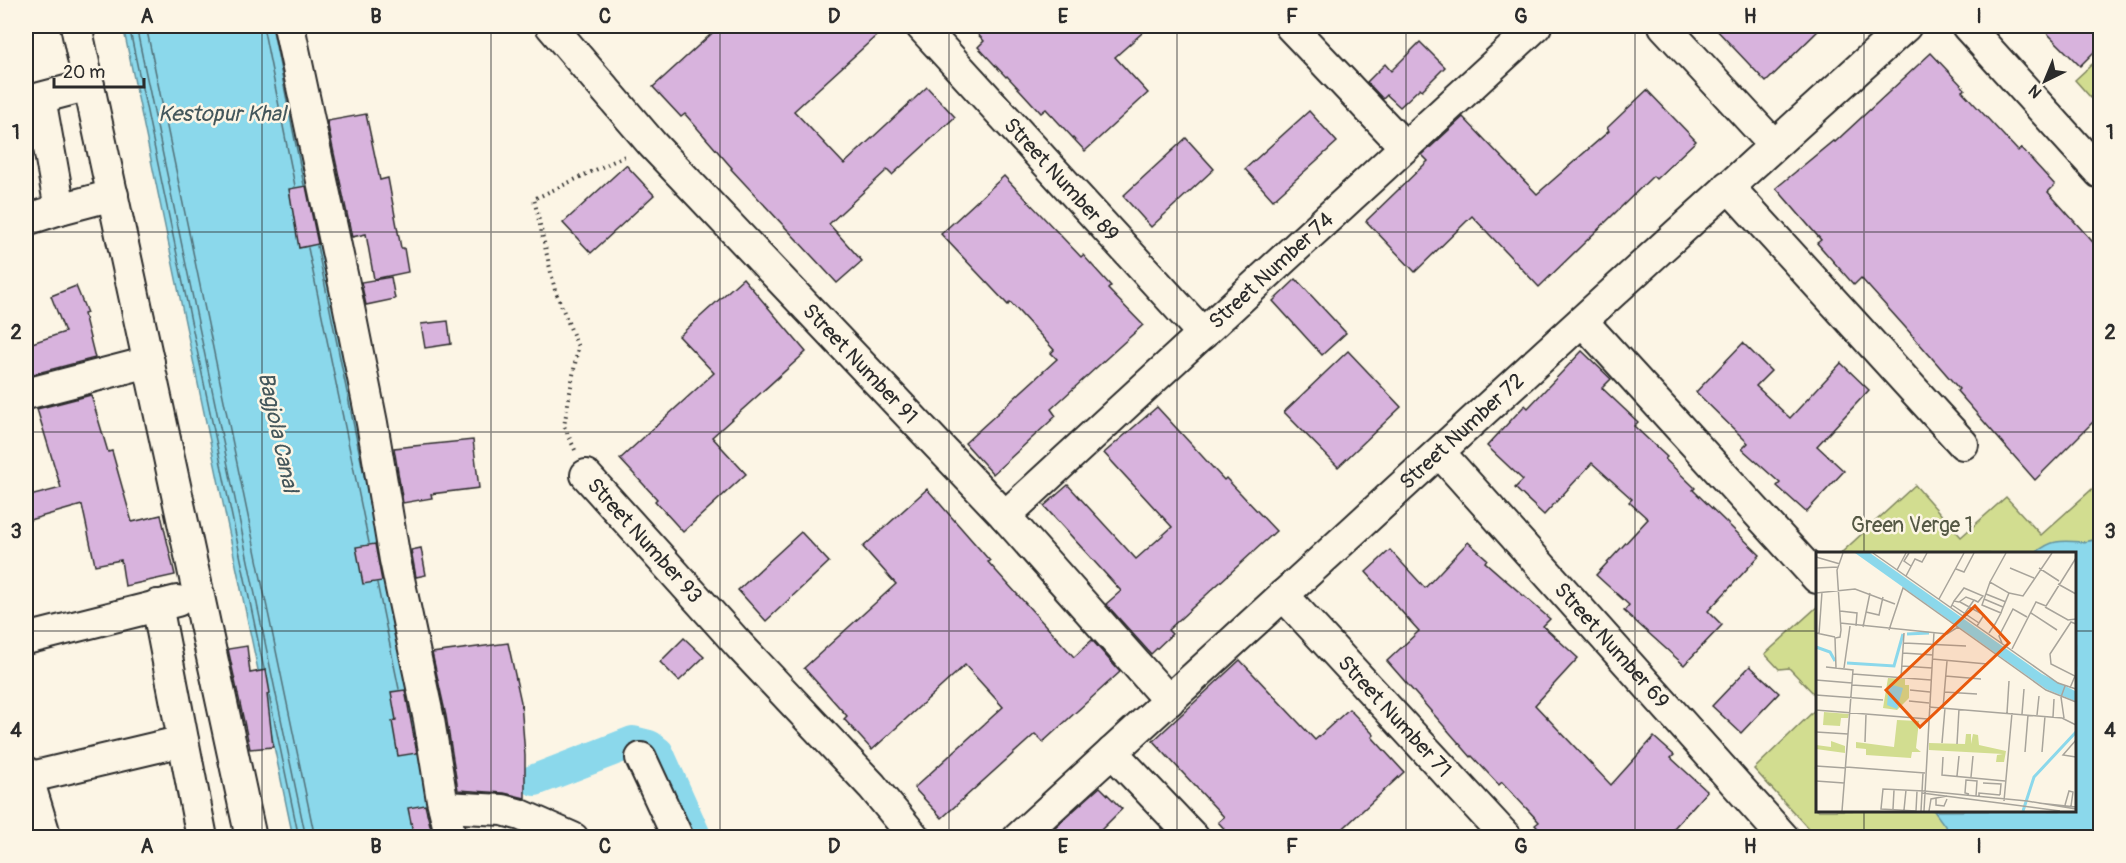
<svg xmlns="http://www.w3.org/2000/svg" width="2126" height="863" font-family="Pangolin,sans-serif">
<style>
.green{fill:#d2dd90;stroke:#7e845e;stroke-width:1.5}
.water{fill:#8bd8eb;stroke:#65939e;stroke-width:1.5}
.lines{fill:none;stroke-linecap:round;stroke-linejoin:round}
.shore{stroke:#517078;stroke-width:1.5}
.canal{stroke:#8bd8eb;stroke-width:32}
.building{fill:#d8b3dd;stroke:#2b2b2b;stroke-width:1.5}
.minor-casing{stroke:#2b2b2b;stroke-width:34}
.path{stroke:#2b2b2b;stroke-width:4;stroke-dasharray:1.5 4.5;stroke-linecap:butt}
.minor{stroke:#fcf5e5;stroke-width:30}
.grid{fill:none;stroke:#2b2b2b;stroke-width:1.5;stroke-opacity:0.55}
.labels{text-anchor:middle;stroke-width:5;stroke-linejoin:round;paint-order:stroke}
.street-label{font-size:21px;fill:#2b2b2b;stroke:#fcf5e5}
.park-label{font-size:21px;fill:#555844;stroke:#fcf5e5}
.water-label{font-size:22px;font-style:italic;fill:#43565b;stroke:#fcf5e5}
.inset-river{fill:none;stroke:#8bd8eb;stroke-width:3}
.inset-road{fill:none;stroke:#a8a49b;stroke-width:1.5}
.view{fill:#e8590c;fill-opacity:0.15;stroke:#e8590c;stroke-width:3}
.inset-edge{fill:none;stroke:#2b2b2b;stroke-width:3}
.neatline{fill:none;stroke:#2b2b2b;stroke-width:2}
.grid-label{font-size:20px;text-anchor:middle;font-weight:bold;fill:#2b2b2b}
</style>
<rect width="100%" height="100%" fill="#fcf5e5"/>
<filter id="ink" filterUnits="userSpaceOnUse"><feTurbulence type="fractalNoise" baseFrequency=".0167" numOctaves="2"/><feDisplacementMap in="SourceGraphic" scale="12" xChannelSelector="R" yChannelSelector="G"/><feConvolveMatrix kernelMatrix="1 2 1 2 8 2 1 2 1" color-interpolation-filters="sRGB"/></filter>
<g filter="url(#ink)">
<g class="green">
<polygon points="2100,57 2100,108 2075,80"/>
<polygon points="2100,482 2100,837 1816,837 1754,769 1817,708 1817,810 2074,810 2074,554 1840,554 1915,485 1961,537 2006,497 2041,535"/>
<polygon points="1817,607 1817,697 1789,668 1779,669 1765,654"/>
</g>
<g class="water">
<polygon points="123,26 285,26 452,837 293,837"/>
<path d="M2100,537V833L2098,832L2089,838L1953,837L1934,811L2074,810V554H2034C2039,550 2049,543 2056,542C2072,539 2085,546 2100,537Z"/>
</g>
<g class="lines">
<g class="shore">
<polyline points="129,26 264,669"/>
<polyline points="136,26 306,838"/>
<polyline points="146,26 315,838"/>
<polyline points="263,26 295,186"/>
<polyline points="272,26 304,185"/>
<polyline points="317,246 365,480"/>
<polyline points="308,248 369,543"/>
<polyline points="377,583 399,689"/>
<polyline points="269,695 299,838"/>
</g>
<polyline class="canal" points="535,780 633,742 649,746 658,753 696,838"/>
</g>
<g class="building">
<polygon points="720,26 887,26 794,111 844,164 927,87 955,117 892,175 887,170 829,224 862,261 837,283 731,169 732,168 685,114 681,117 653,87"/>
<polygon points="970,26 1150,26 1115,57 1148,93 1085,151 1046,109 1041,113 1007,76 1006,77 978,47 984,41"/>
<polygon points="1713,26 1823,26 1766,82"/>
<polygon points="2040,26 2100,26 2100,46 2080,66"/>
<polygon points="1420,42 1445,67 1422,90 1420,88 1400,107 1387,95 1383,99 1367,82 1385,64 1391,71"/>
<polygon points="1931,53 1965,89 1962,91 2018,151 2021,148 2055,185 2048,192 2100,250 2100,415 2035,480 1957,391 1959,389 1905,327 1861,278 1854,285 1817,243 1821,240 1776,188 1833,141 1835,142"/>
<polygon points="1647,90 1696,141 1656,179 1653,176 1539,287 1472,216 1415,272 1366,221 1428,161 1422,155 1463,117 1537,194 1609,131 1607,128"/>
<polygon points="1309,111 1337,142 1273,200 1245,169"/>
<polygon points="366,114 380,180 388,178 401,248 404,248 408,272 374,279 366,234 352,237 327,121"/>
<polygon points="1186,138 1214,169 1151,227 1123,196"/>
<polygon points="626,165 654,195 591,253 563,223"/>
<polygon points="1004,176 1081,257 1083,255 1111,286 1108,289 1143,325 1051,409 1056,416 993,474 965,443 1057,359 1051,353 1054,350 1010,302 1008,305 941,234"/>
<polygon points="306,186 318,244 299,248 289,189"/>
<polygon points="391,277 395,299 366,305 361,282"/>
<polygon points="743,278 806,352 712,437 746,474 683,532 655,501 657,499 620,459 714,373 679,336"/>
<polygon points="1296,279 1346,333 1322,355 1273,301"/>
<polygon points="76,286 87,313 84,314 95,358 26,376 26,345 65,332 51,296"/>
<polygon points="448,321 451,344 425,348 421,324"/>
<polygon points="1743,343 1771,371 1756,386 1790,418 1841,363 1869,390 1817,446 1844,471 1806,512 1777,486 1780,483 1742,449 1748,443 1696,392"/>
<polygon points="1348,351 1401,407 1338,467 1284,412"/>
<polygon points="1582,351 1611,379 1602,388 1638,422 1634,426 1667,457 1665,459 1695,488 1693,490 1760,555 1708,611 1722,625 1684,665 1624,611 1629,605 1596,575 1648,519 1629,502 1632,499 1592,463 1544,515 1515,488 1523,480 1487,446 1525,405 1528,408"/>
<polygon points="91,395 108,452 112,451 132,522 161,515 175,575 125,586 121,560 95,565 82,505 26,521 26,497 61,488 37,409"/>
<polygon points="1157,407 1224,480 1226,478 1276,531 1168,630 1172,634 1151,654 1106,604 1121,591 1044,506 1068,485 1136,559 1172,527 1104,453"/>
<polygon points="473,440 479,488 431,494 432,498 403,503 394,448"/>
<polygon points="927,489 990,561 988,562 1074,657 1092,640 1120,672 1043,742 1035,734 942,818 914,788 1003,707 965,665 872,750 844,719 847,716 804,668 896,584 863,547"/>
<polygon points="801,532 829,562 766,621 738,590"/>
<polygon points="1468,542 1487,559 1485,562 1550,619 1543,626 1578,658 1535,705 1611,785 1654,737 1674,755 1671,758 1707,791 1666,837 1546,837 1535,825 1539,822 1502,782 1499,785 1472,756 1471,757 1387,661 1419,631 1366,572 1390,550 1425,588"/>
<polygon points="375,544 382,581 363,584 356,547"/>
<polygon points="421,548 426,575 416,577 411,550"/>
<polygon points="684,638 704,657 679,681 660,662"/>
<polygon points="508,643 521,702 525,756 525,798 504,793 458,790 446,716 432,653"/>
<polygon points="247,646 250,673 266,670 270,693 267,694 273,747 250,749 228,649"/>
<polygon points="1240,660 1315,740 1349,709 1374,735 1372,737 1404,772 1334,837 1232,837 1218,822 1224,817 1153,741"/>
<polygon points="1750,666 1779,693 1741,733 1712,706"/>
<polygon points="405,690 417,753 398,756 392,721 396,720 391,692"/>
<polygon points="1100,787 1122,809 1094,837 1044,837"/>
<polygon points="425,805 433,837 414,837 408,808"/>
</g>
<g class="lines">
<defs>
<g id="minor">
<polyline points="76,26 251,838"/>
<polyline points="289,26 346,293 372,423 395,560 429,720 442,800 451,838"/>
<path id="s1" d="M551,26L652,144L1005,516L1169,701"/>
<path id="s2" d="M921,26L1203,334"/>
<polyline points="1290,26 1405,147"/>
<polyline points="1664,26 1774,145"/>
<polyline points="1967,26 2100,173"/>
<polyline points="1728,186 1963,444"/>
<polyline points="60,209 113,195"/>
<polyline points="26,220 60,209 40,98 89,85"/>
<polyline points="1583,322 1817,578"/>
<polyline points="26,394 149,362"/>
<path id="s3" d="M1440,453L1784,838"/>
<path id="s4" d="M586,475L739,645L872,786L915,838"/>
<path id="s5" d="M1005,516L1536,26"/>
<path id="s6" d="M1283,595L1507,838"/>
<polyline points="157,605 202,838"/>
<polyline points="26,639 177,601"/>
<polyline points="1112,752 1194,838"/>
<polyline points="641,758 678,838"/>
<polyline points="26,772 46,838"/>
<polyline points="27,778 183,741"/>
<polyline points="444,807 503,810 521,815 573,838"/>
<path id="s7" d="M1018,838C1315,568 1608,294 1906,26"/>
</g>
</defs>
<use href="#minor" class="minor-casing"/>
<polyline class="path" points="575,450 564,426 578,347 555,290 534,199 625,156"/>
<use href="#minor" class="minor"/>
</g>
</g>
<path class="grid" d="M262,26V838M491,26V838M720,26V838M949,26V838M1177,26V838M1406,26V838M1635,26V838M1864,26V554M26,232H2100M26,432H2100M26,631H1817M2074,631H2100M1864,810V838"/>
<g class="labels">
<g class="street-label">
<text dy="7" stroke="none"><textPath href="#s2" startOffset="208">Street Number 89</textPath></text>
<text dy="7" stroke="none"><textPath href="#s5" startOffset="362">Street Number 74</textPath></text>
<text dy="7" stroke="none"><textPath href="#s1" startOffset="458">Street Number 91</textPath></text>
<text dy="7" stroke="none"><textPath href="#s7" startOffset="602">Street Number 72</textPath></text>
<text dy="7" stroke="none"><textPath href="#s4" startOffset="88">Street Number 93</textPath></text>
<text dy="7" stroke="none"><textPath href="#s3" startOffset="258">Street Number 69</textPath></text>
<text dy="7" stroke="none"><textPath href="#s6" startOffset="165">Street Number 71</textPath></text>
</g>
<g class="park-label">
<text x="1912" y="532">Green Verge 1</text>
</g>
<g class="water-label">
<text x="222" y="121">Kestopur Khal</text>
<text transform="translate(279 432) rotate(78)" y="8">Bagjola Canal</text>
</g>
</g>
<g transform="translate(1816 552)">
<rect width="260" height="260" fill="#fcf5e5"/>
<path d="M72,126L89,127V133H93V146L81,158L67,156ZM8,160L33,162L32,166H25L24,174L7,173ZM81,168L103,169L100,196L105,200H96L95,206L50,203V197L40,196V190L78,195ZM150,182H155V192L157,182L162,183L163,193L190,199L188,210H180L181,203L187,202L113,198V191L149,192ZM15,189L29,194V201L0,197V193L15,195Z" fill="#d2dd90"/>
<path d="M39,1H54L226,122L259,139V149L230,137ZM73,132L87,136L81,157L71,153Z" fill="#8bd8eb"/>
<path class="inset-river" d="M91,82L113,81M0,95L14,100L19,109M31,111L78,114L87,82M207,259L218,225L260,180"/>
<path class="inset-road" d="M57,1L242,131L260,137M93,1L88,9L95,14M0,5L24,12M0,16L22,15M194,16L218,26M223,16L243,29M140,17L148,20L158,1M81,18L90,1M90,24L99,7L106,10L111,1M174,30L190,1M242,32L260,42M0,41L39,37L79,52M193,41L207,44L236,1M170,42L190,50M123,47L148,1M168,47L187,55M138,49L148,36L167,44L162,50L158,48M144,50L168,63L161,74M136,53L163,71M135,55L138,49L143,50L150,45L158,48L147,64M229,55L252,68L260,67M24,59L41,61L40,74M50,60L63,63L67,45M215,61L241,78M24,71L131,82L142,75M47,75L54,41M73,78L87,36L230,138L260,150M0,81L19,85M173,81L179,72L185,61L186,58L193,41L174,30L166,53L185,61M3,82L6,40M88,91L150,94M186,91L183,84L197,57L211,65M196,97L220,50L230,54L260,6M87,101L117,103M116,107L171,112M86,114L116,116M10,115L37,118L26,259M20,116L19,86L24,85L25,78L21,18L27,1M28,116L34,74M37,122L115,128M129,124L165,127M85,126L88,81M0,128L36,131M36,133L66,135M254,136L259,124L235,112L234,102L255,70L260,72M94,138L114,140M128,140L161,142M0,143L67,148M93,149L113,151M113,155L246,166L260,173M127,156L131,109M0,158L112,167M191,161L193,129M206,162L208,137M221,163L223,144M237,165L238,147M248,166L245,145L249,134M0,180L32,182M260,188L247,203L260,205M49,190L50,162M126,191L129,156M141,192L143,157M209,200L212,163M226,200L229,164M127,205L126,223L189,229M0,214L30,216M30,215L109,221M141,224L143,204M155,225L157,204M0,229L28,231M167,231L185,232L184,243M101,239L100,259L65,257L67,237L108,239L211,249L260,257M106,241L244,259M153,242L149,241L150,228L161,229L160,244M163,244V241L184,243M120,246V253L128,254L131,247M188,249L196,161M222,251L260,255M249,253L253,239L257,240L255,254M77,257L78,238M88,258L90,238M105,259L107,221M108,259L118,80M113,259L115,247L131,244"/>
<path class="view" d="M159,54L193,91L104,175L70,138Z"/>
<rect width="260" height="260" class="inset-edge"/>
</g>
<rect width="2126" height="863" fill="none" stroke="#fcf5e5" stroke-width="66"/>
<g transform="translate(2045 81) rotate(223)" stroke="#fcf5e5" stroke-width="4.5" paint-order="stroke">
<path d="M0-4.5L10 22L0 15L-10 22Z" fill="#2b2b2b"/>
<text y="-9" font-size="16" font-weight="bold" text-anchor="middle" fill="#2b2b2b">N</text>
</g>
<path d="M54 78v9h90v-9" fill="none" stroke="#2b2b2b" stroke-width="3"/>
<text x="63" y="78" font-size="18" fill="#2b2b2b" stroke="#fcf5e5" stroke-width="4.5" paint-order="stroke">20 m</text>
<rect x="33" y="33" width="2060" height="797" class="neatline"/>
<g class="grid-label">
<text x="147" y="23">A</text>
<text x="376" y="23">B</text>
<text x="605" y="23">C</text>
<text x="834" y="23">D</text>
<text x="1063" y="23">E</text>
<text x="1292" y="23">F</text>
<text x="1521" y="23">G</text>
<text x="1750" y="23">H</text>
<text x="1979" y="23">I</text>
<text x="16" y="139">1</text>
<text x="2110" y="139">1</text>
<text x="16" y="339">2</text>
<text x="2110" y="339">2</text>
<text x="16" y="538">3</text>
<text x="2110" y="538">3</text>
<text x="16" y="737">4</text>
<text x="2110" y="737">4</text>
<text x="147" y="853">A</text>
<text x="376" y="853">B</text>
<text x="605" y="853">C</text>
<text x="834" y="853">D</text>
<text x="1063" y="853">E</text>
<text x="1292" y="853">F</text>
<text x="1521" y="853">G</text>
<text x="1750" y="853">H</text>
<text x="1979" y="853">I</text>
</g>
</svg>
